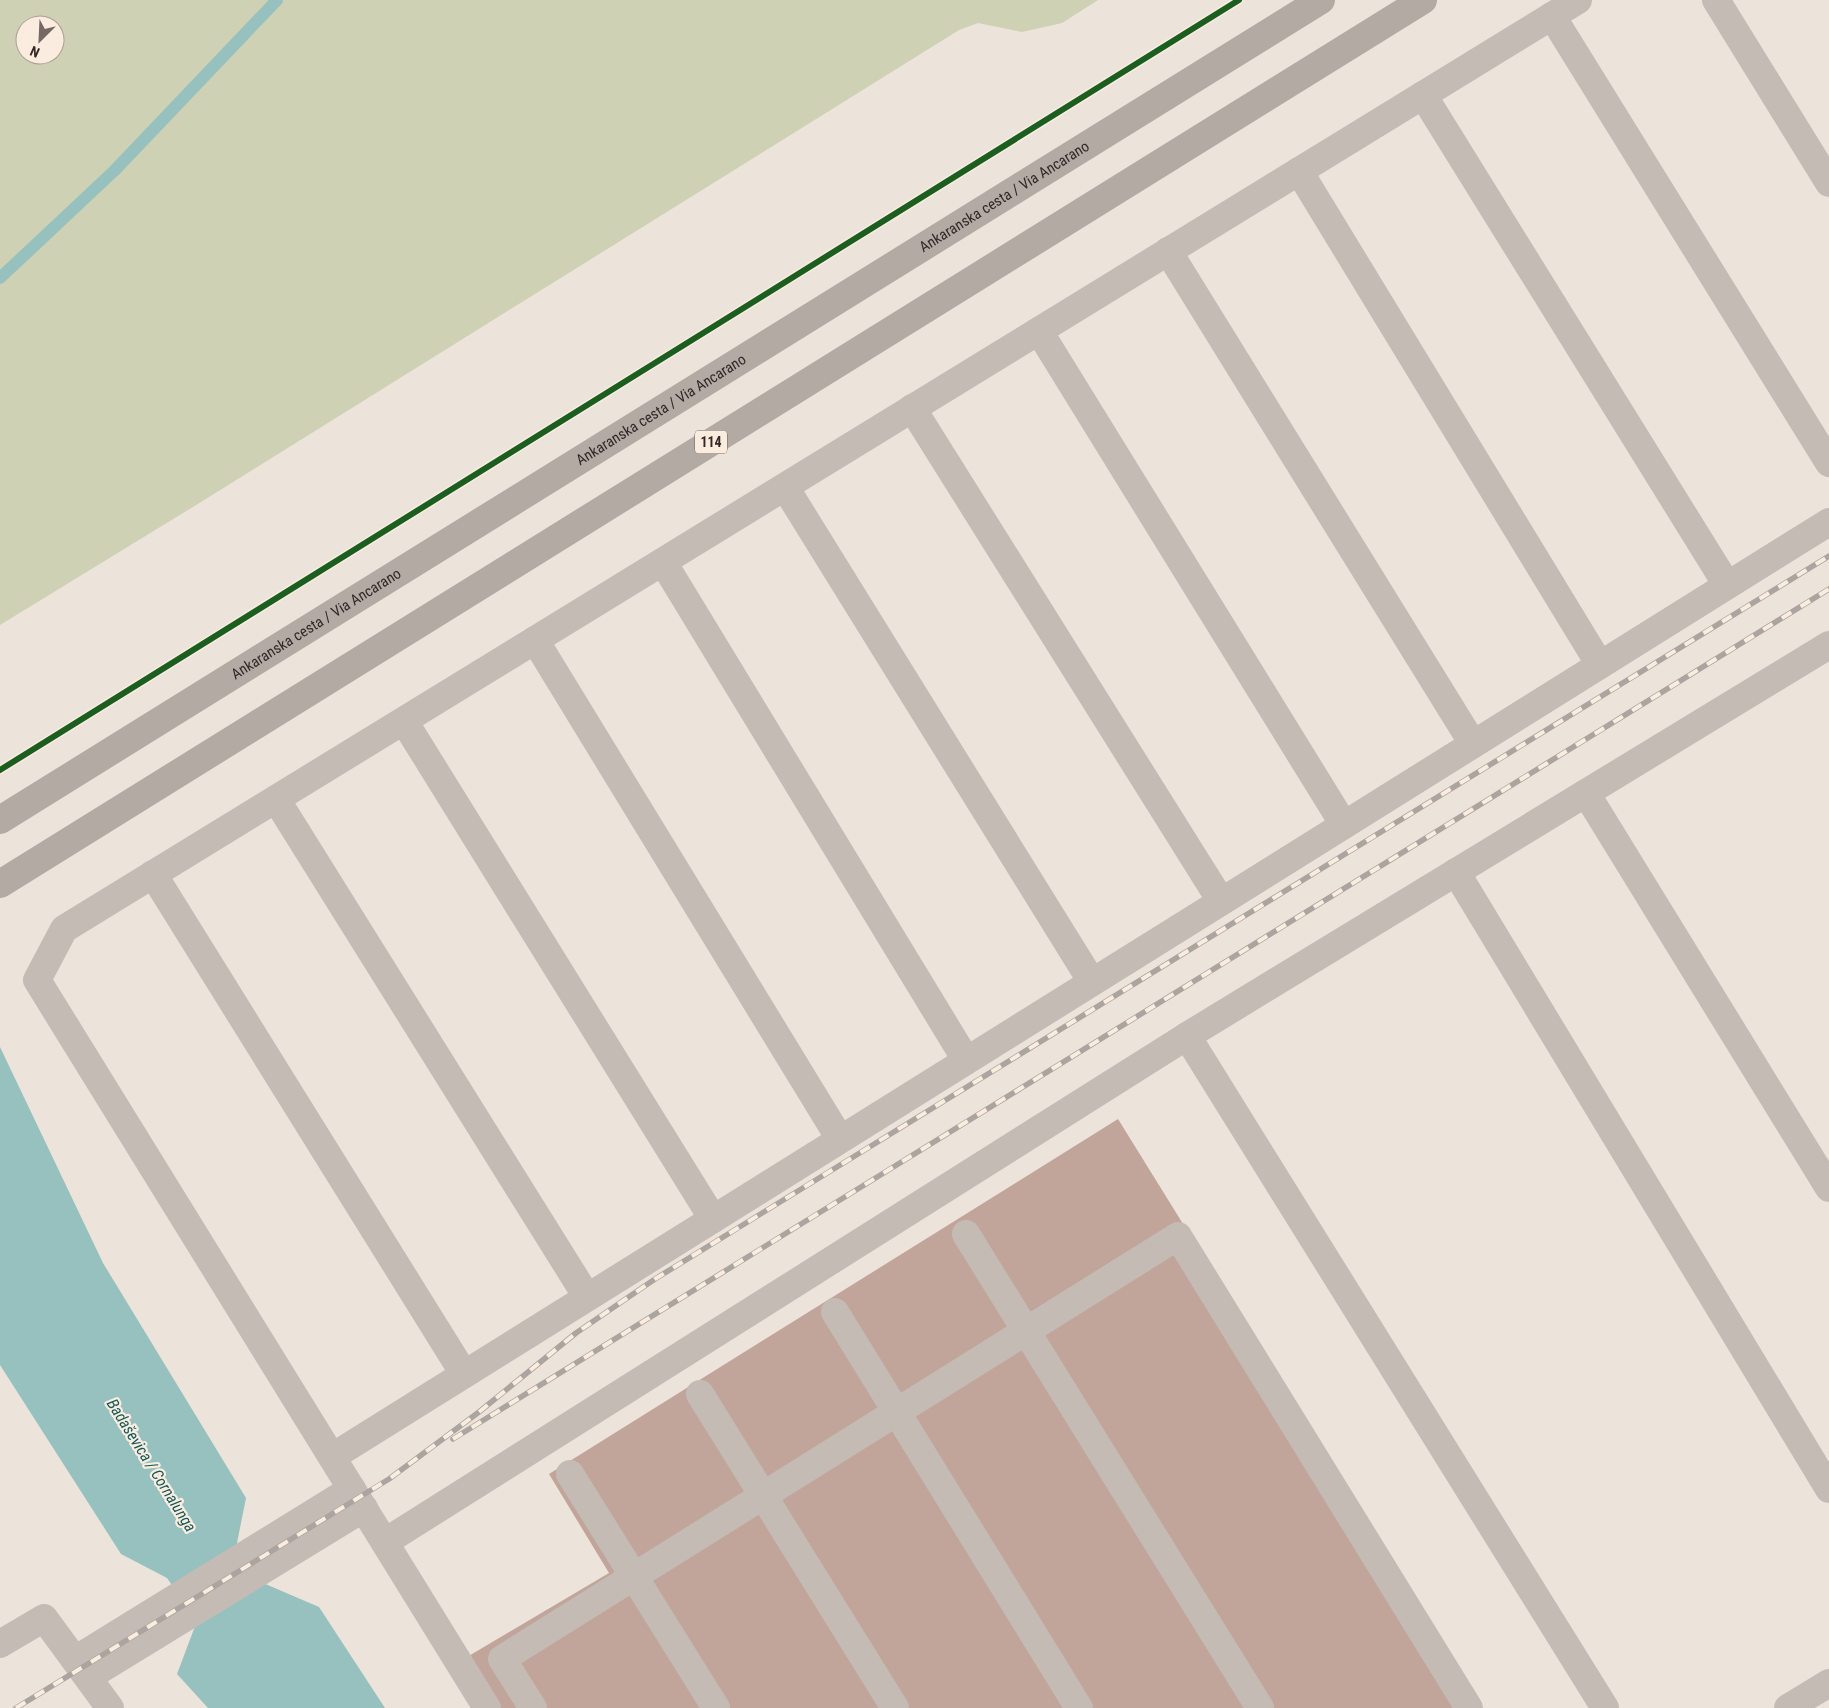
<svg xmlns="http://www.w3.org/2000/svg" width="1829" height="1708" font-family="'Roboto Condensed',sans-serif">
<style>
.green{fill:#ced1b3;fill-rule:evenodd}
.water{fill:#96c1be}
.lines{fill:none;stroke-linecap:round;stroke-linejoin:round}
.stream{stroke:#96c1be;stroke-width:12}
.building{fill:#c1a59b}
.minor{stroke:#c4bbb5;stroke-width:28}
.major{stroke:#b3aaa4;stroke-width:28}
.rail-casing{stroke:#aca49f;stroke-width:5.5}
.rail{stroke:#faede0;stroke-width:4;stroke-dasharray:11;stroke-linecap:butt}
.cycleway-casing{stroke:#faede0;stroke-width:9}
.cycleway{stroke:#1b5e20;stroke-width:6}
.labels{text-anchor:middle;stroke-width:4.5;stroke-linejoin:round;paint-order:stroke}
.shield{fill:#faede0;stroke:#6f635c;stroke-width:1}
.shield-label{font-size:14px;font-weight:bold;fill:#342824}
.street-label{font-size:15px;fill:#342824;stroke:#faede0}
.water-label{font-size:16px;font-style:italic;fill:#165859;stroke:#faede0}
</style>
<rect width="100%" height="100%" fill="#ece3db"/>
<path class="green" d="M0,0H1098L1062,23L1022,32L978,23L959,30L201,502L0,625ZM25,25H55V55H25Z"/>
<polygon class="water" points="0,1047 103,1263 246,1498 237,1543 263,1583 319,1607 385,1708 208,1708 177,1674 197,1621 167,1578 121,1554 0,1365"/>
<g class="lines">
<polyline class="stream" points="0,278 115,170 277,0"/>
</g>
<polygon class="building" points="1118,1119 1483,1708 499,1708 467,1657 609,1573 549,1474"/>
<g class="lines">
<g class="minor">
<polyline points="1716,0 1829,183"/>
<polyline points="1552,16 1829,463"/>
<polyline points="1423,95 1727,585"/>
<polyline points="1299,171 1600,665"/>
<polyline points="1168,251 1473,744"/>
<polyline points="1039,331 1344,825"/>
<polyline points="912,408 1221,901"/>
<polyline points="785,487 1092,982"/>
<polyline points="663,562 966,1060"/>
<polyline points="535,640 840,1139"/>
<polyline points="404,721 713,1219"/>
<polyline points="1586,793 1829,1188"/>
<polyline points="276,799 587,1297"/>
<polyline points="1456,872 1829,1489"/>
<polyline points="153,874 464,1374"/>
<polyline points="966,1234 1260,1708"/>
<polyline points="835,1312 1079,1708"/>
<polyline points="700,1394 895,1708"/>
<polyline points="332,1457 1829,522"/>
<polyline points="570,1474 716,1708"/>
<polyline points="385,1542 1187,1036"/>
<polyline points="0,1644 44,1618 110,1708"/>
<polyline points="75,1660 352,1489"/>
<polyline points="88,1677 364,1508"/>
<polyline points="487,1708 37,980 64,929 1578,0"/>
<polyline points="533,1708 502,1659 1178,1236 1469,1708"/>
<polyline points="1605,1708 1187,1036 1829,645"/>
<polyline points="1788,1708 1829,1683"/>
</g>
<g class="major">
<path id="s1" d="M0,820L1321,0"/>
<polyline points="0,884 1423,0"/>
</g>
<defs>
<g id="rail">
<polyline points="453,1439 1829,589"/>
<polyline points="16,1708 389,1479 479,1412 576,1333 655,1279 1829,556"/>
</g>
</defs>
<use href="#rail" class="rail-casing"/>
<use href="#rail" class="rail"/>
<defs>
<polyline id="cycleway" points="0,770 1239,0"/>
</defs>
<use href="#cycleway" class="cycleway-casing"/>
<use href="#cycleway" class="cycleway"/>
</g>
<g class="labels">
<rect class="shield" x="695" y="430.5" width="32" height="23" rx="4"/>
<g class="shield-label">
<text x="711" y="447">114</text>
</g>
<g class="street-label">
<text dy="5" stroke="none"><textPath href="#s1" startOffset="1182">Ankaranska cesta / Via Ancarano</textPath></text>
<text dy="5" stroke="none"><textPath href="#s1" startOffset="778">Ankaranska cesta / Via Ancarano</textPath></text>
<text dy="5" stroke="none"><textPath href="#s1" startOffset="372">Ankaranska cesta / Via Ancarano</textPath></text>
</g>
<g class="water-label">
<text transform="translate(152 1465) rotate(58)" y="6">Badaševica / Cornalunga</text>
</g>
</g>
<g transform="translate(40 40) rotate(204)"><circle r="24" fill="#faede0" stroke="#ab9e95"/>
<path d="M0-4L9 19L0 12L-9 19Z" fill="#746964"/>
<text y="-8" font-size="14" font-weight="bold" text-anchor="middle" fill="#342824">N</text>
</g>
</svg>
